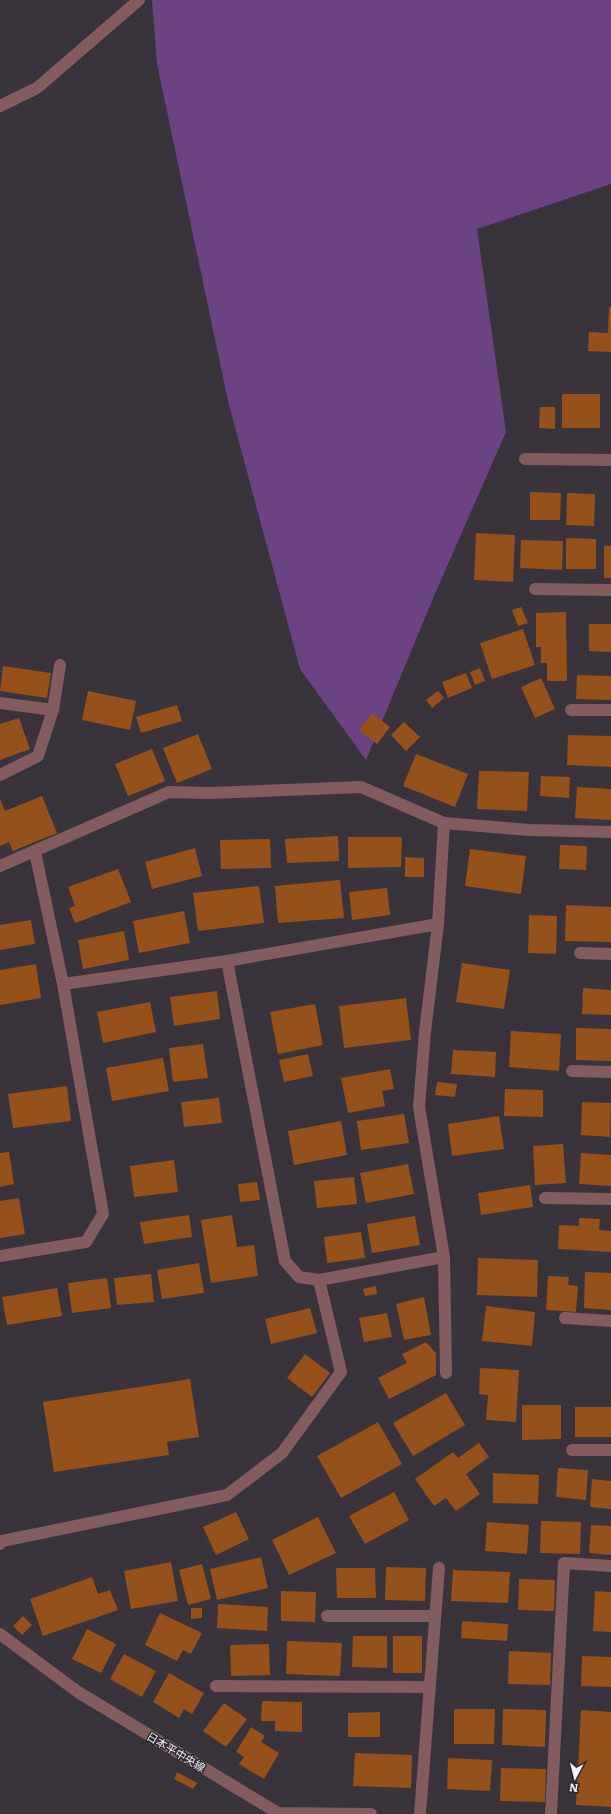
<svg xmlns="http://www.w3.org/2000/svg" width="611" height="1814" font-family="Literata,'Noto Sans JP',serif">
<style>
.green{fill:#6b4383}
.building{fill:#955119}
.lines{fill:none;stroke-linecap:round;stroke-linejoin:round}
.minor{stroke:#825c5e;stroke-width:12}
.labels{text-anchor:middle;stroke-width:3;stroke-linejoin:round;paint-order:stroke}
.street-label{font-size:11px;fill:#f6f3f9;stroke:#2e2932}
</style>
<rect width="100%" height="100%" fill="#39333c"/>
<polygon class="green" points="152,0 611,0 611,184 477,229 506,432 434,596 366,760 300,669 228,401 157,64"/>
<g class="building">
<polygon points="609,307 611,307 611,352 588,351 589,332 608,333"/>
<rect x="562" y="394" width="38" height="34"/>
<polygon points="540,407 555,407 555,429 539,428"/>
<polygon points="530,492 561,493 560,520 530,520"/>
<polygon points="567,493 595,494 594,526 566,525"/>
<polygon points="476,533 515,535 513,582 474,580"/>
<polygon points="566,538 596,539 596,569 566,569"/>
<polygon points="521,540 563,541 562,570 520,568"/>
<rect x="604" y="546" width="7" height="32"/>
<polygon points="521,607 528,623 518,626 512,610"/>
<polygon points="566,612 567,681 547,681 547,663 541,663 541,647 536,647 536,613"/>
<polygon points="589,624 611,624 611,652 589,651"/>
<polygon points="523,629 535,665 492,679 480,643"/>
<polygon points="3,666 51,673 47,698 0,691"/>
<polygon points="480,668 485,681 475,685 470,672"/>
<polygon points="466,673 472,688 448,698 442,682"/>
<polygon points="577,675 611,676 611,700 576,699"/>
<polygon points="541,678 555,709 535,718 521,687"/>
<polygon points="88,691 136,701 130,730 82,720"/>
<polygon points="438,691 444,698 432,708 426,700"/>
<polygon points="177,705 182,721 141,733 136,717"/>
<polygon points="372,713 390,727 377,744 359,730"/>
<polygon points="19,718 30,749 0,760 0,724"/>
<polygon points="404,722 420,737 406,751 391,735"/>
<polygon points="198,734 212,769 177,783 163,748"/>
<polygon points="568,735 611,736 611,767 567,765"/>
<polygon points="152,749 165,781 128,796 115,764"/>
<polygon points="416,754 468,774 455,807 403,786"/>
<polygon points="479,771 529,772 527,811 477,809"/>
<polygon points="541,776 570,777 569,798 540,796"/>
<polygon points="577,787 611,789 611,820 575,818"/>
<polygon points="42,796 57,833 13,851 9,842 0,846 0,799 5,811"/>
<polygon points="338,836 339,861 287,863 285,839"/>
<polygon points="348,837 402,837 401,867 348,868"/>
<polygon points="270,839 271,868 221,869 220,840"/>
<polygon points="560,845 587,846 586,870 559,869"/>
<polygon points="195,848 202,876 152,889 145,862"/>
<polygon points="470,849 526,856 521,894 465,886"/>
<polygon points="405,857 424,858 424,877 405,877"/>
<polygon points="118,869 131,902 75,923 69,908 75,906 68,887"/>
<polygon points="340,880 344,918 278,923 275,886"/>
<polygon points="259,886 264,923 198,931 193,893"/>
<polygon points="387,888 390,915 352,920 349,892"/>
<polygon points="566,905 611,907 611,942 565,941"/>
<polygon points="184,911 190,943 139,953 133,921"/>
<polygon points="529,915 557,916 556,954 528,953"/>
<polygon points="31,920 35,944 0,950 0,925"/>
<polygon points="124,931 129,960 83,969 78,940"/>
<polygon points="462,963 510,970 504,1009 456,1002"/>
<polygon points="36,964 41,998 0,1005 0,970"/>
<polygon points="583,988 611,990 611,1015 582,1014"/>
<polygon points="217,991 220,1019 174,1026 170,997"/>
<polygon points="406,998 411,1040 344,1048 339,1006"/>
<polygon points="150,1002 156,1032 103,1043 97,1012"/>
<polygon points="315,1004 323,1045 278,1054 270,1012"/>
<polygon points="576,1028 611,1029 611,1061 576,1060"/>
<polygon points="511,1031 561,1034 559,1071 509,1067"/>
<polygon points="203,1044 208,1078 173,1082 169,1048"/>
<polygon points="453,1050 496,1052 495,1077 451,1074"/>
<polygon points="308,1054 313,1076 284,1082 279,1060"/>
<polygon points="163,1058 169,1091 112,1101 106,1068"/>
<polygon points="390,1069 394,1089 382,1091 385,1106 348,1113 341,1078"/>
<polygon points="437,1082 457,1084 455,1097 435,1095"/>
<polygon points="67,1086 71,1121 13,1128 8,1094"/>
<polygon points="505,1089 543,1090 543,1117 504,1116"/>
<polygon points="219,1098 222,1123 184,1127 181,1102"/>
<polygon points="582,1102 611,1103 610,1137 581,1135"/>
<polygon points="404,1114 409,1143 361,1150 357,1121"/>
<polygon points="499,1116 504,1149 452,1156 448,1124"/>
<polygon points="341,1121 347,1155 294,1165 288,1131"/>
<polygon points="563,1144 566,1183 535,1185 533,1146"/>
<polygon points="9,1152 14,1184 0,1187 0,1153"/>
<polygon points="581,1153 611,1155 611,1186 579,1184"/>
<polygon points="174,1160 178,1192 134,1197 130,1166"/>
<polygon points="408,1164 414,1194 366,1203 360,1173"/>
<polygon points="354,1177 357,1204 317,1208 314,1181"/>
<polygon points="257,1182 260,1200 240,1202 238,1184"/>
<polygon points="530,1185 533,1207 481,1215 478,1193"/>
<polygon points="19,1198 25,1234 0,1238 0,1201"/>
<polygon points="189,1215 192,1237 144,1244 140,1222"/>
<polygon points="232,1215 237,1247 254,1245 258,1276 211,1283 201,1220"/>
<polygon points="415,1216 420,1245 372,1253 367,1224"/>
<polygon points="579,1218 600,1219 599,1230 611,1231 611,1252 558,1249 559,1225 579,1226"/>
<polygon points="361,1232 365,1258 327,1263 324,1237"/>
<polygon points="478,1258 538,1260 537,1297 477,1295"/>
<polygon points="199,1263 204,1293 162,1299 157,1270"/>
<polygon points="585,1272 611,1273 611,1310 584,1308"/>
<polygon points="151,1274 154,1302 117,1305 114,1278"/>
<polygon points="548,1276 569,1277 568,1285 578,1286 576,1312 546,1310"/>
<polygon points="107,1278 111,1308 72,1313 68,1283"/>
<polygon points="376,1286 377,1294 365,1296 363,1289"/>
<polygon points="57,1288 62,1316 7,1325 2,1297"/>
<polygon points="424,1297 431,1335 404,1340 396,1304"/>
<polygon points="486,1306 535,1312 532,1346 482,1341"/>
<polygon points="310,1308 317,1333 271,1344 265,1319"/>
<polygon points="387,1313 392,1337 364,1342 359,1318"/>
<polygon points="426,1342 436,1353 436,1375 389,1399 378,1378 407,1363 402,1354"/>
<polygon points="305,1354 330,1373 312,1397 287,1378"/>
<polygon points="480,1368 519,1370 516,1422 486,1420 488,1395 479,1394"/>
<polygon points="190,1379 199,1437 167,1442 169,1455 54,1472 43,1402"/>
<polygon points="446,1393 465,1425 413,1456 393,1423"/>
<polygon points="522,1405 561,1405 561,1439 522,1440"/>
<rect x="575" y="1407" width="36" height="30"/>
<polygon points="378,1422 402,1464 341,1498 317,1456"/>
<polygon points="479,1443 489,1457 466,1474 480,1494 456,1511 446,1498 434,1506 415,1479 453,1452 458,1458"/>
<polygon points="558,1468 588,1470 586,1500 556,1497"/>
<polygon points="493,1473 539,1475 538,1504 493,1503"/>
<polygon points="592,1479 611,1481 611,1509 590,1507"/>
<polygon points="394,1492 409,1520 365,1544 349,1516"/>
<polygon points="236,1512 249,1539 216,1555 203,1527"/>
<polygon points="318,1517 336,1553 289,1575 272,1540"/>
<polygon points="541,1521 581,1522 580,1554 540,1553"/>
<polygon points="487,1522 529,1525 527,1554 485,1551"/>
<polygon points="591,1525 611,1526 611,1555 589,1553"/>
<polygon points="261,1557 268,1588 217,1600 210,1569"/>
<polygon points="171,1562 178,1601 131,1609 124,1571"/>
<polygon points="202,1564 211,1599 188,1605 179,1570"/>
<polygon points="386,1567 426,1568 425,1601 385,1600"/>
<polygon points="336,1568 375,1568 376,1598 337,1598"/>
<polygon points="453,1570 510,1572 508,1603 451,1601"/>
<polygon points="92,1577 98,1594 110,1590 118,1610 43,1636 30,1599"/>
<polygon points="519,1579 555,1580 554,1611 518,1610"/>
<polygon points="281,1591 316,1592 315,1622 281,1621"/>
<polygon points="595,1591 611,1592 611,1632 593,1631"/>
<polygon points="218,1604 268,1607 267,1631 217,1628"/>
<polygon points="191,1608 202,1608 202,1618 191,1619"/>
<polygon points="160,1613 202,1633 191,1654 183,1650 177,1661 145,1645"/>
<polygon points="23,1616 32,1625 22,1635 13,1626"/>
<polygon points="462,1621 508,1624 507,1641 461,1638"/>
<polygon points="87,1629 116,1644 101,1673 72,1659"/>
<polygon points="353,1636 387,1636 387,1668 352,1667"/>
<rect x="393" y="1636" width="29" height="37"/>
<polygon points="287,1641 342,1643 340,1676 286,1674"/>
<polygon points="269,1644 270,1675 231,1676 230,1645"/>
<polygon points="509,1651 551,1653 550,1685 508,1684"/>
<polygon points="124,1654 156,1671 142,1697 110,1679"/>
<polygon points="582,1656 611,1657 611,1687 581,1686"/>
<polygon points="169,1673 204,1693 192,1714 184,1709 179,1718 153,1702"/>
<polygon points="262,1701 302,1702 302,1732 275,1731 275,1721 261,1721"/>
<polygon points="224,1703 247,1719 226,1747 203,1731"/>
<polygon points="454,1709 495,1709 494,1744 454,1744"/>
<polygon points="503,1709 546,1710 545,1747 502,1745"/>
<polygon points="581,1710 611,1712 611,1807 576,1805"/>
<polygon points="380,1712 380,1737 348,1737 348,1713"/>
<polygon points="251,1727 265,1736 261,1742 279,1753 264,1779 239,1764 244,1757 236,1752"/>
<polygon points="355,1753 412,1755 411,1788 353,1786"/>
<polygon points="448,1758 492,1760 490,1791 447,1789"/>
<polygon points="501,1768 546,1769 545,1802 500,1801"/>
<polygon points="177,1772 197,1783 193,1789 174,1779"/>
</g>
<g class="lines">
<g class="minor">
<polyline points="0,106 37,88 139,0"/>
<polyline points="525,459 611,460"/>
<polyline points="535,589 611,590"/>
<polyline points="0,703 53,710"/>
<polyline points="571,710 611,710"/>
<polyline points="0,775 38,756 53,710 60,665"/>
<polyline points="444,823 438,924 425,1032 419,1107 444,1257 446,1373"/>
<polyline points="0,866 169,792 210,793 361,787 444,823 530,830 611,832"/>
<polyline points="580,953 611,954"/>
<polyline points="227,961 285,1261 299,1277 319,1280 444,1257"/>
<polyline points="63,984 227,961 438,924"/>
<polyline points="572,1071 611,1072"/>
<polyline points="545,1198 611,1199"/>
<polyline points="0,1256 86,1242 103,1214 63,984 35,852"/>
<polyline points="565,1318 611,1321"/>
<polyline points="572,1450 611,1450"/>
<polyline points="0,1544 2,1541 227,1495 282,1453 341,1372 319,1280"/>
<polyline points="327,1616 435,1616"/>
<polyline points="0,1634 78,1692 278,1813 371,1814"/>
<polyline points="216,1686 430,1687"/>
<polyline points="420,1814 439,1568"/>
<polyline points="551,1814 564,1563 611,1566"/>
</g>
</g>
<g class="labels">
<g class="street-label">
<text transform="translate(176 1752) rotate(31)" y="4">日本平中央線</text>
</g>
</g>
<g transform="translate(575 1778) rotate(187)" stroke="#2e2932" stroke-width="3" paint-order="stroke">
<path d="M0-3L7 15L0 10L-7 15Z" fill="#f6f3f9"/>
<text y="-6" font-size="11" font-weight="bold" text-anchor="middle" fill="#f6f3f9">N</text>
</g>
</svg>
